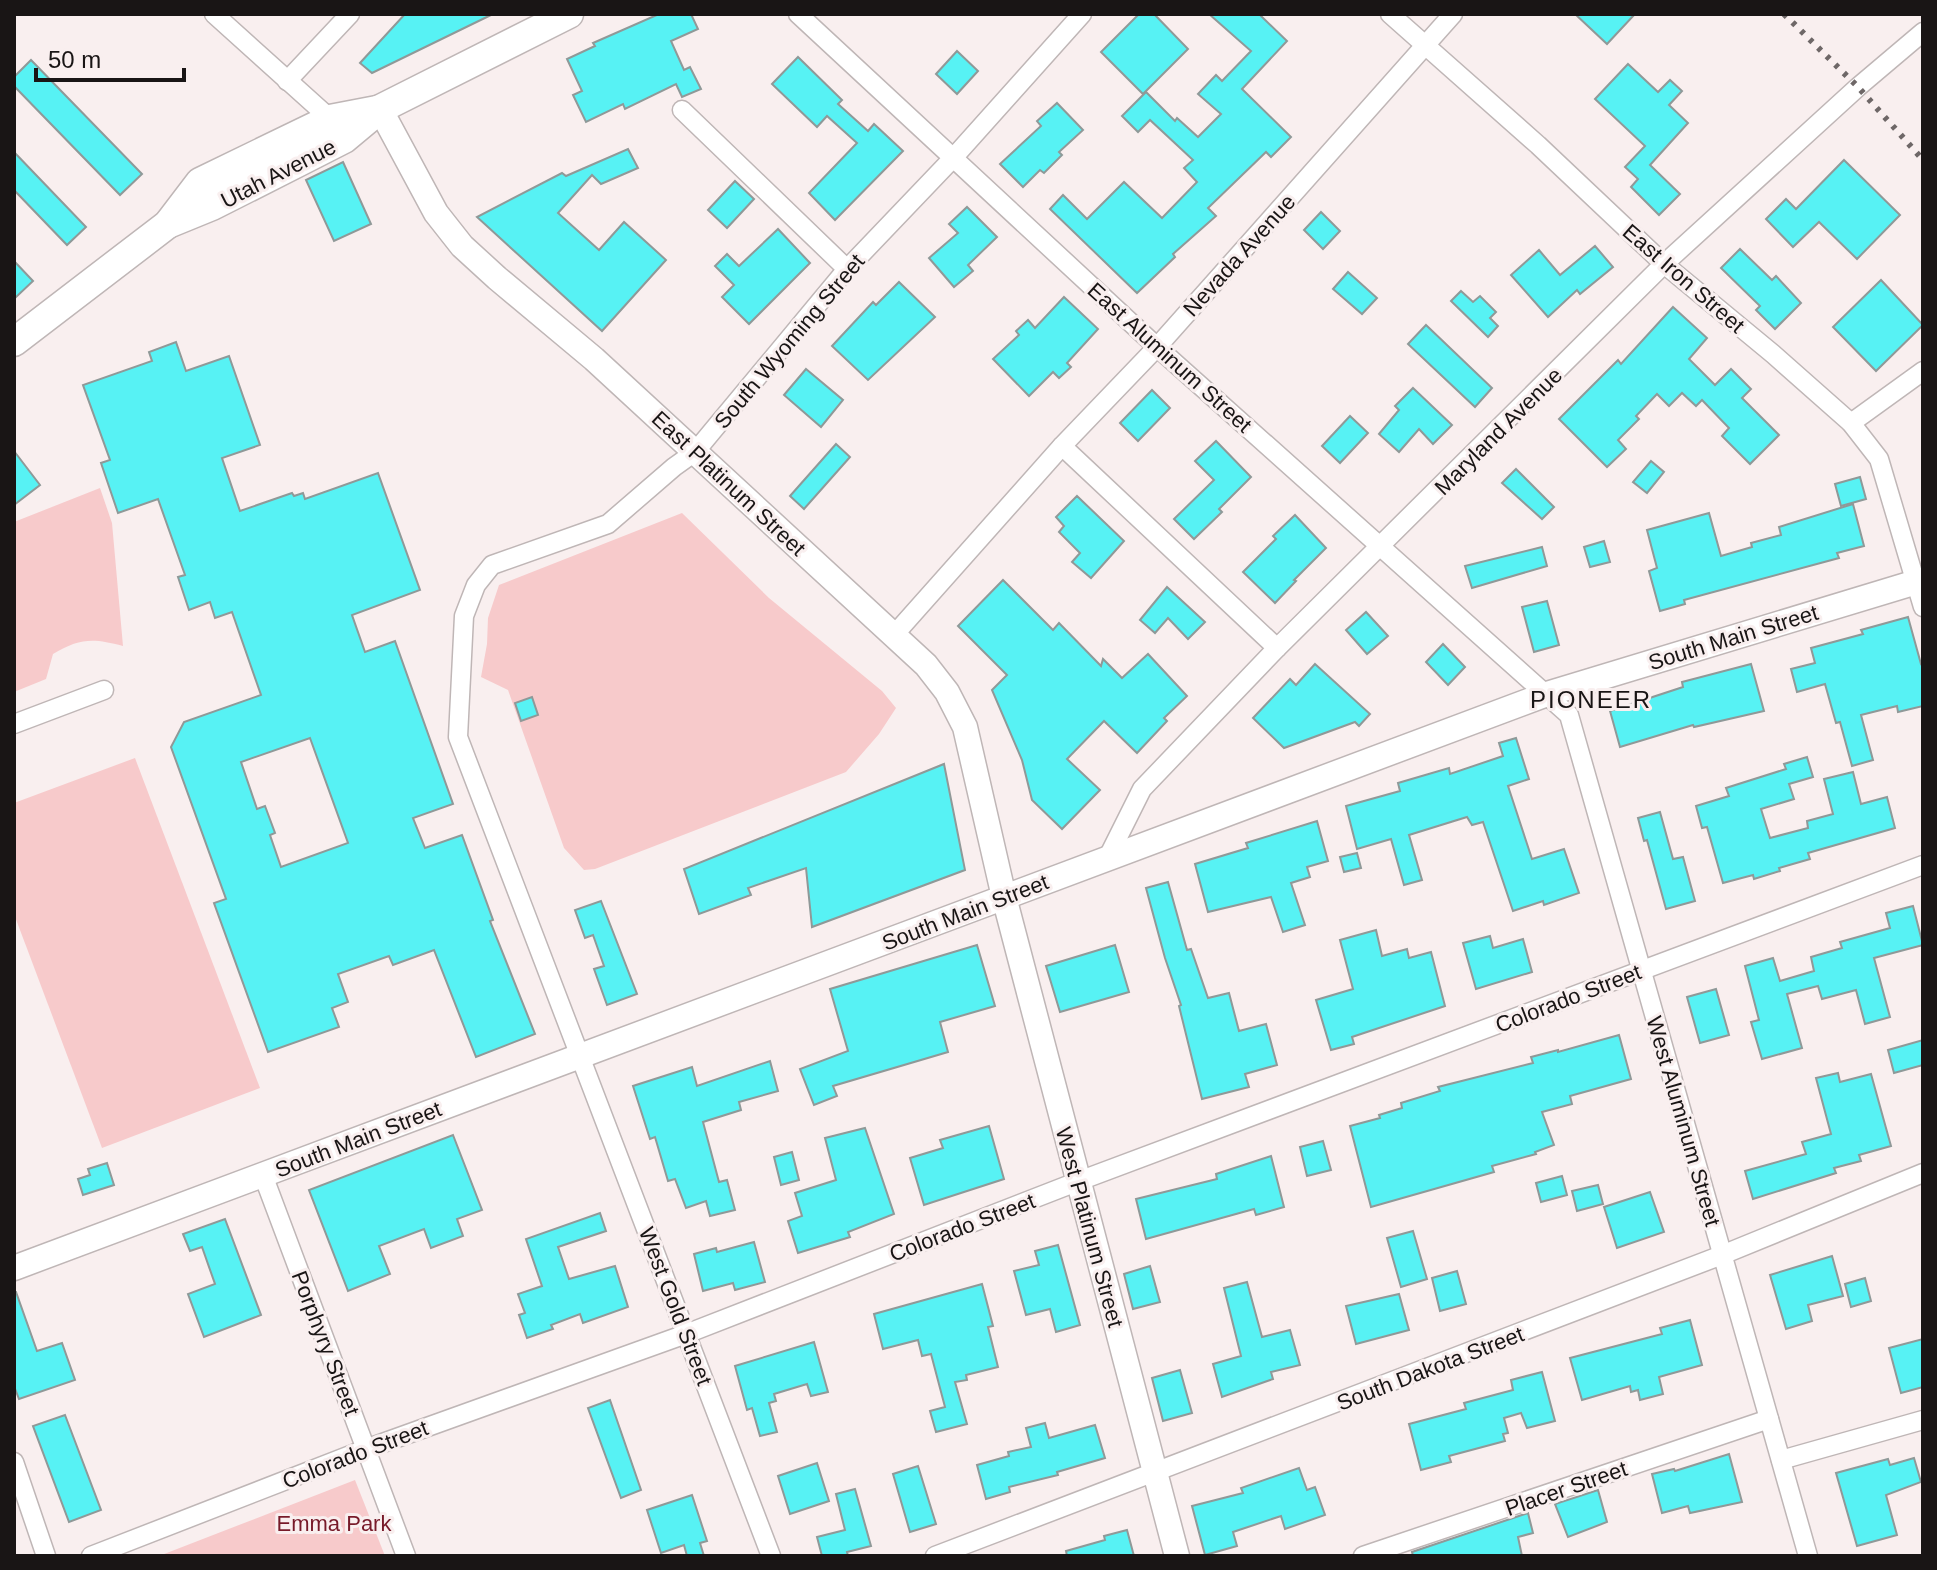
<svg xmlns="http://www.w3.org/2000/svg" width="1937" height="1570" font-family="Arial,sans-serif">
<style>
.green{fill:#f7cacb}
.building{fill:#57f2f4;stroke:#8f9998;stroke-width:2;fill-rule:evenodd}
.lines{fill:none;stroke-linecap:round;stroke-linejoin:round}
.street-casing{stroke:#bfb6b6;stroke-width:21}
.secondary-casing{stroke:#bfb6b6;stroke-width:27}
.primary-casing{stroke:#bfb6b6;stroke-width:31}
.street{stroke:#fff;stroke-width:18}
.secondary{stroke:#fff;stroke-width:24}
.primary{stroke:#fff;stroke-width:28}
.rail{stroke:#6e6767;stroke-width:6;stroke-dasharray:4 8;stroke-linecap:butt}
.labels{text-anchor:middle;stroke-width:6;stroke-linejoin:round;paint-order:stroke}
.street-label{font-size:22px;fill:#191515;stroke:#f9efef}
.park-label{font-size:22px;fill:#771a29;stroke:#f9efef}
.neighbourhood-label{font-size:24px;letter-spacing:2px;fill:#191515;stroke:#f9efef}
</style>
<rect width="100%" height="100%" fill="#f9efef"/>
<g class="green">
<path d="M100,488L112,523L123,646C93,638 80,638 53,654L46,679L14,692V522Z"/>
<polygon points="682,513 769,598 882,691 896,708 879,734 846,772 595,869 584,870 564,848 508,690 481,677 487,644 488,618 499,585"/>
<polygon points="135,758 260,1088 102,1148 14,914 14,803"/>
<polygon points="355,1480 385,1556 159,1556"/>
</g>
<g class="building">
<polygon points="405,14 493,14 372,73 360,63"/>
<polygon points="659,14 691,14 698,29 671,41 684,70 690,67 701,89 682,97 676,84 625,109 623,104 586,122 573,95 582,91 567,59 595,46 593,43"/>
<polygon points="1139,14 1154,14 1188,49 1143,94 1101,52"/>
<polygon points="1209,14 1259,14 1287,41 1242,89 1291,137 1271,157 1266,152 1208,208 1216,216 1173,254 1175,257 1137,293 1050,209 1063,195 1087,219 1124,182 1162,218 1197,182 1184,168 1193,160 1150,120 1138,132 1122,116 1146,92 1175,121 1177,118 1198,137 1221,114 1198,94 1216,75 1222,81 1251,51"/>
<polygon points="1575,14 1635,14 1607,44"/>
<polygon points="957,51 978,71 957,94 936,74"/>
<polygon points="798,57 842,100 838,104 868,131 874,124 903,151 835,220 809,193 857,143 827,116 817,127 772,84"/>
<polygon points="31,60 142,174 120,195 14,86 14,77"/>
<polygon points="1628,64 1658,92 1670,80 1682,91 1669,105 1688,123 1650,165 1680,194 1659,215 1631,187 1638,179 1625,167 1645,146 1595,99"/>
<polygon points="1057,103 1083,130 1059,152 1062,155 1044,173 1040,170 1023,187 1000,164 1041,126 1037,121"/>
<polygon points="628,149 638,168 601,184 592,175 558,213 599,250 624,222 666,260 602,331 477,217 562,173 566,176"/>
<polygon points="14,152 86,227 67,245 14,190"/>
<polygon points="1844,160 1900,215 1857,259 1819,222 1793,247 1766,219 1786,199 1796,209"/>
<polygon points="343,162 371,224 334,241 306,180"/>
<polygon points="735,181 754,199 727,228 708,210"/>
<polygon points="967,207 997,237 968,265 973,271 954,287 929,258 958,233 949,224"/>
<polygon points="1321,212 1340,231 1323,249 1304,230"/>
<polygon points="778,229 810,263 749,324 722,297 734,285 715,266 727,254 739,266"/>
<polygon points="1595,246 1613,267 1580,294 1577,290 1548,317 1511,275 1539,250 1560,275"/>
<polygon points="1740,249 1772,280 1776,276 1801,303 1775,329 1756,310 1760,306 1721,268"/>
<polygon points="14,261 33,281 14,299"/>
<polygon points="1348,272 1377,298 1362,314 1333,289"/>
<polygon points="1881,280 1923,325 1876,371 1833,327"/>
<polygon points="899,282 935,317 868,380 832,346 873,302 876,305"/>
<polygon points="1461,291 1473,302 1480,296 1496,312 1490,318 1498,326 1488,337 1451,301"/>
<polygon points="1064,297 1098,329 1067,363 1071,367 1059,378 1053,372 1029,396 993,359 1019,335 1016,331 1028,320 1035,328"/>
<polygon points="1673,307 1707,338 1689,359 1715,385 1731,369 1751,389 1742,398 1779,435 1750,464 1722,436 1729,428 1702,400 1696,406 1682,393 1669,406 1657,394 1636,416 1639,419 1618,440 1626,449 1607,467 1559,419 1618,360 1621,364"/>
<polygon points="1426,325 1492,388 1475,407 1408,344"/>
<path d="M176,342L186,371L229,356L260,445L222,458L240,511L292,493L294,496L303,493L305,499L378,473L420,590L352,615L365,652L395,641L453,804L413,818L425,848L462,835L493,920L490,921L535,1034L476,1057L434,950L393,965L389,956L338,974L348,1002L332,1008L339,1027L268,1052L214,903L226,899L171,747L184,722L261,695L232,612L215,618L210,602L189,610L178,577L185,575L158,499L118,513L101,463L110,460L83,385L152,361L149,352ZM310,738L348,843L281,867L270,835L275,833L265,806L257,809L241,762Z"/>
<polygon points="806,369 843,400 821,427 784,395"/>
<polygon points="1413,388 1452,425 1433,444 1419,429 1399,452 1379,434 1399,410 1395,406"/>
<polygon points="1152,390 1170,408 1138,441 1120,423"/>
<polygon points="1350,416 1368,433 1340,463 1322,446"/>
<polygon points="1216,441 1251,477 1219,509 1222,512 1194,539 1174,519 1214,480 1195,461"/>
<polygon points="836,444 850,457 804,509 790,496"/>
<polygon points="14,451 40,485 14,505"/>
<polygon points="1651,461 1664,472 1647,493 1633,482"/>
<polygon points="1516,469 1554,507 1542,519 1502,483"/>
<polygon points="1860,477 1866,499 1841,506 1835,484"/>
<polygon points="1077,496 1124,541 1091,578 1072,562 1080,553 1059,532 1064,526 1056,517"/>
<polygon points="1853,504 1864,546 1837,553 1839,558 1684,600 1685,604 1660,611 1649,571 1657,568 1647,530 1709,513 1721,556 1752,547 1751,543 1781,535 1779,527"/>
<polygon points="1295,515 1326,548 1294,580 1296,581 1275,603 1243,572 1276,539 1273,536"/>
<polygon points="1604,541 1610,562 1590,567 1584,547"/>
<polygon points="1542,547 1547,566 1472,588 1465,566"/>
<polygon points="1003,580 1053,630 1059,623 1101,666 1103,659 1122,678 1148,654 1187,696 1164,718 1167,721 1137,753 1104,721 1067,759 1100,790 1062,829 1032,800 1022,760 992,690 1007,675 958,626"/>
<polygon points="1167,587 1205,622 1188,639 1168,618 1155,633 1140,620"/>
<polygon points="1547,601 1559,645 1534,652 1522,607"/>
<polygon points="1366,612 1388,636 1367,654 1346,630"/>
<polygon points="1908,617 1921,664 1923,663 1923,706 1898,712 1897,706 1861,715 1873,760 1852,766 1840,722 1836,723 1825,684 1797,692 1791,669 1815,663 1811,648 1863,634 1861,630"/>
<polygon points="1443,644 1465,667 1448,685 1426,662"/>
<polygon points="1315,664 1370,714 1359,726 1355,722 1284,748 1253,718 1290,679 1296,685"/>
<polygon points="1751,664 1764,711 1694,727 1693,725 1620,747 1610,711 1683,687 1682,682"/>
<polygon points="532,697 538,715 521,721 515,703"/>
<polygon points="1516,738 1529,779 1508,786 1532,859 1564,849 1579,893 1544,905 1543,901 1513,911 1483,822 1472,825 1467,817 1409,835 1422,880 1404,885 1391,839 1357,849 1346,806 1400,791 1398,783 1449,768 1450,774 1503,756 1499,743"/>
<polygon points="1807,757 1813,777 1789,784 1794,799 1761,809 1770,838 1808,828 1807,821 1833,814 1824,779 1853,772 1861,804 1887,797 1895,828 1808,853 1810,859 1779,868 1780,871 1754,879 1753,875 1723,883 1707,827 1702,828 1696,806 1729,796 1726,788 1786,769 1784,764"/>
<polygon points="944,764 965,870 812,927 806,868 748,888 751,895 699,914 684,869"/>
<polygon points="1660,812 1673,859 1683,857 1695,901 1666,909 1647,840 1644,841 1638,818"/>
<polygon points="1317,821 1328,861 1307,867 1310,877 1291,883 1305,925 1283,932 1271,897 1208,912 1195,864 1248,848 1246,843"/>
<polygon points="1357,853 1361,868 1344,872 1340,857"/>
<polygon points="1168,882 1187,950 1191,949 1208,998 1229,993 1239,1031 1266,1024 1277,1065 1245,1074 1249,1087 1202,1099 1179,1006 1181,1005 1165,958 1146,888"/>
<polygon points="601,901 637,994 607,1005 594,969 604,966 593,935 585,938 575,910"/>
<polygon points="1913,906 1923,945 1874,958 1890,1017 1865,1024 1856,990 1822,999 1818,986 1787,994 1802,1048 1762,1059 1751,1022 1759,1020 1745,966 1773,958 1780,981 1814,971 1811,957 1842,948 1840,942 1890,928 1886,913"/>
<polygon points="1376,930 1382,956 1407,949 1409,958 1431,952 1445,1006 1352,1037 1354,1044 1331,1050 1316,1000 1353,989 1340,940"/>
<polygon points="1490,936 1493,948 1523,939 1532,972 1476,989 1463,943"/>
<polygon points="977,945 995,1006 940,1022 948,1052 833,1086 837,1096 814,1105 800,1069 848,1051 830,989"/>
<polygon points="1115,945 1129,992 1060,1012 1046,966"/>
<polygon points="1716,989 1729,1035 1700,1043 1687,997"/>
<polygon points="1619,1035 1631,1079 1570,1096 1572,1104 1542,1112 1554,1145 1535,1152 1536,1154 1492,1166 1494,1172 1371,1207 1350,1126 1380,1118 1379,1115 1402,1108 1401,1103 1440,1091 1438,1087 1533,1063 1531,1057 1558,1050 1558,1052"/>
<polygon points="1923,1040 1923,1065 1894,1073 1888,1050"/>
<polygon points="770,1061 778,1091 739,1102 741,1110 703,1122 719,1182 727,1180 735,1210 710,1216 706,1201 686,1208 675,1179 668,1181 655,1137 650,1139 633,1086 692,1067 697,1086"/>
<polygon points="1838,1073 1840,1082 1871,1074 1891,1146 1859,1155 1861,1161 1834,1168 1836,1173 1753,1199 1745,1171 1806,1154 1802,1142 1831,1134 1816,1078"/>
<polygon points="989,1126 1004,1179 924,1205 910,1158 943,1148 940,1140"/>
<polygon points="865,1128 894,1214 848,1232 850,1237 798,1253 788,1221 802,1216 795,1193 836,1180 825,1138"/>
<polygon points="453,1135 482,1210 457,1219 463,1236 431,1248 424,1229 379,1246 390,1274 348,1291 309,1190"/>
<polygon points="1323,1141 1331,1170 1307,1176 1300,1147"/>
<polygon points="792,1152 799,1180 781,1185 774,1157"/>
<polygon points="1271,1156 1284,1207 1256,1215 1254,1209 1146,1239 1136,1199 1217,1179 1216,1174"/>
<polygon points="107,1163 114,1185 83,1195 78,1179 90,1175 88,1169"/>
<polygon points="1562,1176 1567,1195 1541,1202 1536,1183"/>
<polygon points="1598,1185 1603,1204 1577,1211 1572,1191"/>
<polygon points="1650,1192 1664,1232 1617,1248 1604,1207"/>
<polygon points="600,1213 606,1231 558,1247 569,1279 615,1266 628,1307 583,1323 580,1314 551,1325 553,1329 527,1338 519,1315 525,1313 518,1294 542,1286 526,1239"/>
<polygon points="225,1219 261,1315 204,1337 188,1294 215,1284 202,1247 190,1251 183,1234"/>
<polygon points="1413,1231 1427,1279 1401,1287 1387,1238"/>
<polygon points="754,1242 765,1282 735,1290 733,1283 703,1291 694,1254 716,1248 717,1252"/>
<polygon points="1058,1245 1080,1325 1056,1332 1050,1309 1026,1315 1014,1271 1039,1265 1035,1251"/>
<polygon points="1832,1256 1843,1296 1808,1305 1812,1321 1786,1329 1770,1275"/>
<polygon points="1150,1266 1160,1302 1133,1309 1124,1274"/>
<polygon points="1457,1271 1466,1304 1440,1311 1432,1278"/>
<polygon points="1865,1278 1871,1301 1851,1307 1845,1284"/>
<polygon points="1247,1282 1262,1337 1290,1330 1300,1365 1271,1372 1273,1379 1222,1397 1213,1364 1241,1356 1224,1288"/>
<polygon points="982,1284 993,1326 988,1327 998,1367 966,1375 967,1380 955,1382 967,1424 936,1432 930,1411 945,1407 931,1354 922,1356 918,1340 883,1349 874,1314"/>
<polygon points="14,1292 16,1292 37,1351 62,1343 75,1380 19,1399 14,1386"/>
<polygon points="1399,1294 1409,1330 1356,1344 1346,1306"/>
<polygon points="1690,1320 1702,1365 1659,1377 1663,1394 1640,1400 1638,1390 1631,1392 1630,1386 1582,1400 1570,1358 1662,1334 1660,1328"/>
<polygon points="1923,1339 1923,1387 1901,1393 1889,1348"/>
<polygon points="814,1342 828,1392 811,1396 807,1384 774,1394 776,1401 769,1403 777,1432 760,1436 752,1408 747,1410 735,1366"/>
<polygon points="1180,1370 1192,1413 1163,1421 1152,1378"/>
<polygon points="1542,1372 1555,1421 1527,1428 1521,1413 1504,1418 1508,1433 1503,1434 1505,1441 1449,1456 1451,1462 1421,1470 1409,1424 1466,1409 1464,1403 1513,1390 1511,1380"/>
<polygon points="610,1400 641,1490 621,1498 588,1408"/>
<polygon points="65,1415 101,1510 69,1522 33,1426"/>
<polygon points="1045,1423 1049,1438 1095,1425 1105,1458 1057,1472 1058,1475 1009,1487 1010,1492 986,1499 977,1465 1009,1456 1008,1452 1031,1447 1026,1428"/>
<polygon points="1729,1454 1742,1502 1690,1513 1688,1506 1662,1513 1652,1474 1674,1469 1675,1471"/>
<polygon points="1914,1458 1921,1482 1886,1495 1897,1535 1857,1546 1836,1473 1888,1459 1890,1465"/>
<polygon points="817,1463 829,1501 790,1514 778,1476"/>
<polygon points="918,1466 936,1524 910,1532 893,1474"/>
<polygon points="1299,1468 1307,1490 1315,1487 1325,1515 1285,1529 1281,1516 1233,1532 1237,1546 1205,1555 1192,1506 1243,1493 1241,1488"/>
<polygon points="855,1489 871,1546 847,1552 848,1556 822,1556 817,1537 845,1530 836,1494"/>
<polygon points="1598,1490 1607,1522 1568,1537 1555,1504"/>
<polygon points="692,1495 707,1541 700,1543 704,1556 687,1556 684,1545 661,1553 647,1510"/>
<polygon points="1528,1513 1533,1533 1518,1537 1522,1556 1413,1556 1412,1552"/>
<polygon points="1127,1530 1134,1556 1067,1556 1066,1551 1105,1540 1104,1536"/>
</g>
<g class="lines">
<defs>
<g id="street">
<polyline points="214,14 335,123"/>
<polyline points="798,14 1157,347 1569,715 1808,1556"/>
<polyline points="1390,14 1538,145 1664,264 1773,354 1851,423 1879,459 1923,607"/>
<polyline points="287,81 350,14"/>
<polyline points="682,110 847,269"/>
<polyline points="1851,423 1923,371"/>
<polyline points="1062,446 1277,648"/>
<polyline points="894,635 1062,446 1157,347 1453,14"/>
<polyline points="14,724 104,690"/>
<polyline points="1107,859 1142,789 1277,648 1664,264 1858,87 1923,32"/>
<polyline points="263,1175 406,1556"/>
<polyline points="1781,1460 1923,1420"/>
<polyline points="14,1462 46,1556"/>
<polyline points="91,1556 366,1449 686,1334 1079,1181 1923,865"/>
<polyline points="771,1556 458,737 464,616 476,585 492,565 608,524 674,467 695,452 847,269 954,157 1082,14"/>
<polyline points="935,1556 1722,1255 1923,1173"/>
<polyline points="1363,1556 1769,1419"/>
</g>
<g id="secondary">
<polyline points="380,109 436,213 462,246 497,278 594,359 926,665 947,692 965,727 1004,897 1177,1556"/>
<polyline points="14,1268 1547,694 1923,580"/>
</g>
<g id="primary">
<polyline points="168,224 212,206 299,162 344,139 380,109 569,14"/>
<polyline points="14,342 168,224 200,182 330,119 377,110"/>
</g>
</defs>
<use href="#street" class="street-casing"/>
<use href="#secondary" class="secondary-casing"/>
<use href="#primary" class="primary-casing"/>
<use href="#street" class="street"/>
<use href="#secondary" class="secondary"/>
<use href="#primary" class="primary"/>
<polyline class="rail" points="1784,14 1858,87 1923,160"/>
</g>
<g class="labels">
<g class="street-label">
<text transform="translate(278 173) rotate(-27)" y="8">Utah Avenue</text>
<text transform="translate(1239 255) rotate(-48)" y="8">Nevada Avenue</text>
<text transform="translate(1684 278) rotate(41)" y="8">East Iron Street</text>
<text transform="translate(789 341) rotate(-50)" y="8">South Wyoming Street</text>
<text transform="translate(1170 357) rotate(42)" y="8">East Aluminum Street</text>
<text transform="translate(1498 431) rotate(-45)" y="8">Maryland Avenue</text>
<text transform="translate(729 483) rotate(43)" y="8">East Platinum Street</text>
<text transform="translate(1733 637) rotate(-17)" y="8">South Main Street</text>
<text transform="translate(965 912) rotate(-21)" y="8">South Main Street</text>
<text transform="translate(1568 998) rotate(-21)" y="8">Colorado Street</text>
<text transform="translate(1684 1121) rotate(74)" y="8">West Aluminum Street</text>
<text transform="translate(358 1139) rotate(-21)" y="8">South Main Street</text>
<text transform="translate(962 1227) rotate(-21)" y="8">Colorado Street</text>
<text transform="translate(1090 1227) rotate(75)" y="8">West Platinum Street</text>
<text transform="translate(676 1306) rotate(69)" y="8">West Gold Street</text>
<text transform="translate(326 1343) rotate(69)" y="8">Porphyry Street</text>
<text transform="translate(1430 1368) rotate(-21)" y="8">South Dakota Street</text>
<text transform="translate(355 1454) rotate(-21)" y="8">Colorado Street</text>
<text transform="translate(1566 1488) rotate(-19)" y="8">Placer Street</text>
</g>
<g class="park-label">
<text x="334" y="1531">Emma Park</text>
</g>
<g class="neighbourhood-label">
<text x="1591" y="708">PIONEER</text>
</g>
</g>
<rect width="1937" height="1570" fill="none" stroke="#191515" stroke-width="32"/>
<path d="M36 68v12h148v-12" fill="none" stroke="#191515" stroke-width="4"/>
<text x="48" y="68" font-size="24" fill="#191515" stroke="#f9efef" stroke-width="6" paint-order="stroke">50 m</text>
</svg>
